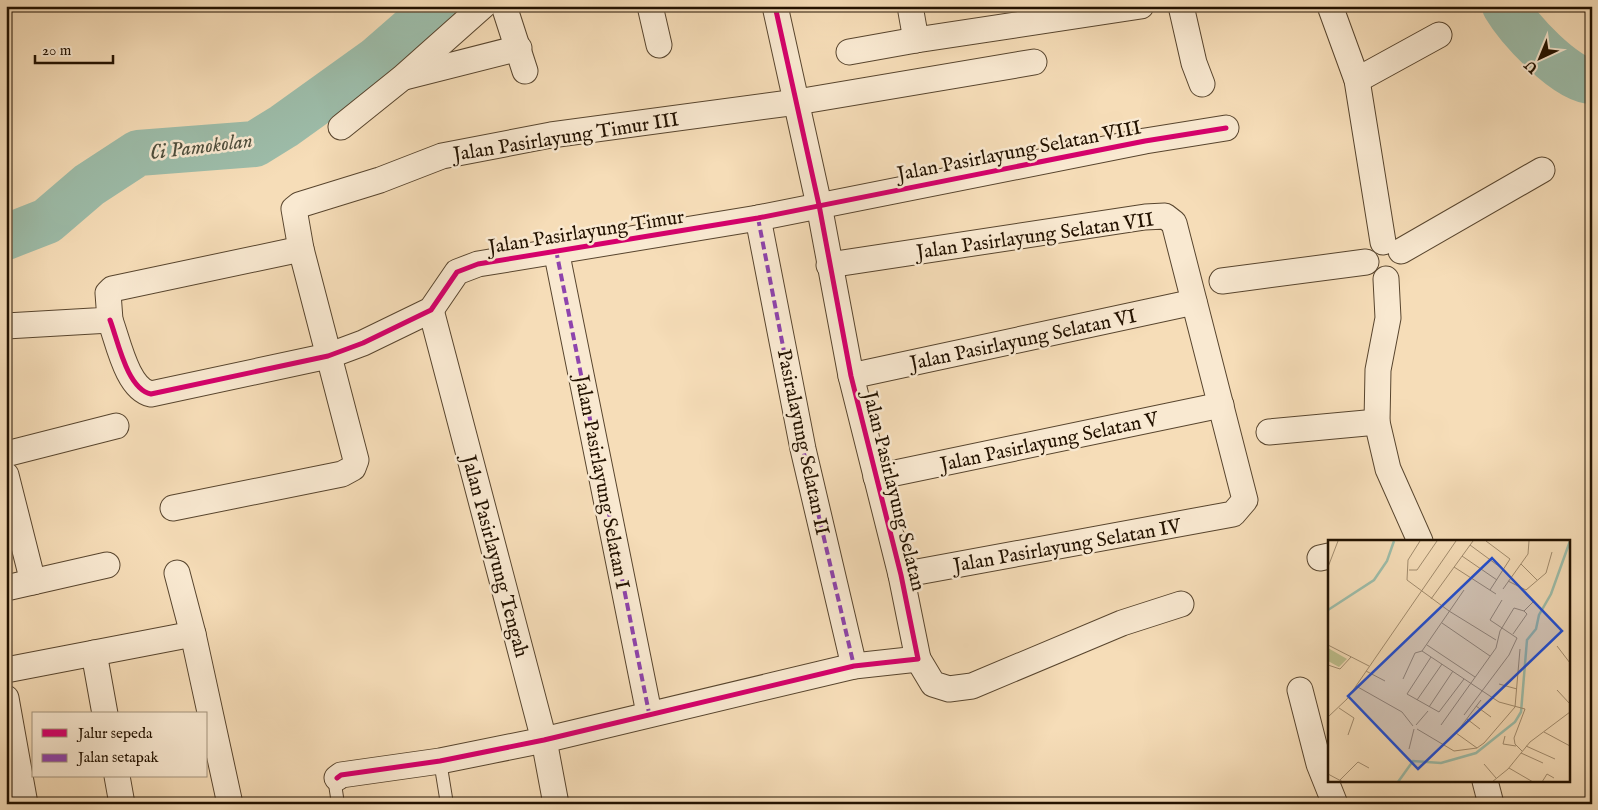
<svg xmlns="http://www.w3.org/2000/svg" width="1598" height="810" font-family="'IM FELL English',serif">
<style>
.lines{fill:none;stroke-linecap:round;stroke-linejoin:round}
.river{stroke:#9dbdaa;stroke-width:46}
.lane-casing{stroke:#58452e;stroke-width:14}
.street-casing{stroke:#58452e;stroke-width:27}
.lane{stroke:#f9e9d1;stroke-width:12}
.street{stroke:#f9e9d1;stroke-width:25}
.quiet{stroke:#8e44ad;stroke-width:4;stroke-dasharray:8 4;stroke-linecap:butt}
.cycleway-casing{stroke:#f9e9d1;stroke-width:8}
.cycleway{stroke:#d6006c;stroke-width:5}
.labels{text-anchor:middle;stroke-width:5;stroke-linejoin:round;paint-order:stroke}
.street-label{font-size:20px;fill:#231200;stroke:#f9e9d1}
.water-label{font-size:21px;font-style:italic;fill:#4e4e3c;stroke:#f9e9d1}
.inset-river{fill:none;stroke:#9dbdaa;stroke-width:2.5}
.inset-road{fill:none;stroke:#a28c6e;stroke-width:1}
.view{fill:#1d4ed8;fill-opacity:0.15;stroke:#1d4ed8;stroke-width:2.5}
.inset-edge{fill:none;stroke:#231200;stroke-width:2.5}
</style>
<rect width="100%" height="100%" fill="#f6ddb8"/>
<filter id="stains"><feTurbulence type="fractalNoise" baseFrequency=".004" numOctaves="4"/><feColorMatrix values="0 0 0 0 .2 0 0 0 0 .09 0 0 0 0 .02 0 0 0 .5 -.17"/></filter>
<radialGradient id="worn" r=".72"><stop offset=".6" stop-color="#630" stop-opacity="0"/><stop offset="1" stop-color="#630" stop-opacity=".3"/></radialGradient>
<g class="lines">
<g class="river">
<path d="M1505,6C1518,28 1566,81 1592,81"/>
<polyline points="6,237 47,221 89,185 138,153 255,144 284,126 376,60 438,6"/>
</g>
<defs>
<g id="lane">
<polyline points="440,761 447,804"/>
<polyline points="337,778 335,784 338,804"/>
</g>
<g id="street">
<polyline points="504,6 525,71"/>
<polyline points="650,6 659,45"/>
<polyline points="910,6 916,40"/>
<polyline points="1181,6 1194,63 1202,84"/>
<polyline points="1330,6 1357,80 1383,242"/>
<polyline points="849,52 916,40 1141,6"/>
<polyline points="405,77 519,48"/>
<polyline points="1357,80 1439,35"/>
<polyline points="341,127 402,78 483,6"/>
<polyline points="758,218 803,449 854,666"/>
<polyline points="556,250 649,713"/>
<polyline points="1401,251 1542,170"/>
<polyline points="829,265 1145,217 1165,216 1174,223 1245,500 1233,514 901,575"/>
<polyline points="1386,279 1388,318 1378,370 1377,422 1388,469 1420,541"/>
<polyline points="1222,281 1366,262"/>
<polyline points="431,310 544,740 556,804"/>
<path d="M110,320C118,341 127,389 151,394L328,356L363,343L431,310L457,272L478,264L758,218L1145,141L1226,128"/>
<polyline points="6,326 110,320 108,293 112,289 301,249"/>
<polyline points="851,376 1194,302"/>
<polyline points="1269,432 1377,422"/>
<polyline points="6,454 116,426"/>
<polyline points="6,475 33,582"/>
<polyline points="876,477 1221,405"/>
<polyline points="173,508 342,474 353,468 356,460 301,249 294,209 299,205 380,180 442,156 551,135 797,102 1034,62"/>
<polyline points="1320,558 1329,556"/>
<polyline points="177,573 193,634 230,804"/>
<polyline points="6,588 107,565"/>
<polyline points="94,653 105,714"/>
<polyline points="918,659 933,684 949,689 972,686 1122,623 1181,604"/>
<polyline points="6,670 193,634"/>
<polyline points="1300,690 1319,764 1335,804"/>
<polyline points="6,698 25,804"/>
<polyline points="117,776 122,804"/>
<polyline points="337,778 341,775 440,761 544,740 854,666 918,659 901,575 851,376 819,205 775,6"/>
<polyline points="1485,781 1491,804"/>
</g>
</defs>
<use href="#lane" class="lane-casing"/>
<use href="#street" class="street-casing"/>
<use href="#lane" class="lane"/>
<use href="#street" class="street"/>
<g class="quiet">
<polyline points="758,218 803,449 854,666"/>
<polyline points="556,250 649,713"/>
</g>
<defs>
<g id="cycleway">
<path d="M110,320C118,341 127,389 151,394L328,356L363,343L431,310L457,272L478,264L758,218L1145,141L1226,128"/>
<polyline points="337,778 341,775 440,761 544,740 854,666 918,659 901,575 851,376 819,205 775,6"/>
</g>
</defs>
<use href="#cycleway" class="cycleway-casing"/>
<use href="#cycleway" class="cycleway"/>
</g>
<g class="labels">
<g class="street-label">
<text transform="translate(566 136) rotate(-9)" y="7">Jalan Pasirlayung Timur III</text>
<text transform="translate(1019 150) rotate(-11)" y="7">Jalan Pasirlayung Selatan VIII</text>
<text transform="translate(586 231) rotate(-9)" y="7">Jalan Pasirlayung Timur</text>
<text transform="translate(1035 235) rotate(-8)" y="7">Jalan Pasirlayung Selatan VII</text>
<text transform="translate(1023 339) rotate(-12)" y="7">Jalan Pasirlayung Selatan VI</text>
<text transform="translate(1049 441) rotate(-12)" y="7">Jalan Pasirlayung Selatan V</text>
<text transform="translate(804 442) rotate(78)" y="7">Pasiralayung Selatan II</text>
<text transform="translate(603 482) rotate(79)" y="7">Jalan Pasirlayung Selatan I</text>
<text transform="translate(895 491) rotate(76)" y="7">Jalan Pasirlayung Selatan</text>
<text transform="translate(1067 545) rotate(-10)" y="7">Jalan Pasirlayung Selatan IV</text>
<text transform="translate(496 556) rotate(75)" y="7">Jalan Pasirlayung Tengah</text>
</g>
<g class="water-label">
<text transform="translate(201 146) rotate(-7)" y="7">Ci Pamokolan</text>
</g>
</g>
<g transform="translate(1328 540)">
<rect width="242" height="242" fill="#f6ddb8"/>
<path d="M0,108L19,119L11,127L0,121Z" fill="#bec08d"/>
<path class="inset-river" d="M0,70L46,40L59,21L66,1M70,242L85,221L113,223L148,213L187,182L193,172L199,100L208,89L211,75L223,54L242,1"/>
<path class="inset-road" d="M92,1L80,20L79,40L121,71L168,100M158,1L182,19L162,50M142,5L176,30M134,16L169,40M193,24L209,40M0,27L10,1M126,27L168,54M81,30H89L109,1M180,41L198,50L218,33L224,12M175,49L200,14L201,1M136,50L94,111L171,162L197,169L186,198L187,204L194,211M103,59L145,1M114,83L162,116M185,94L199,74L196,71L206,61M0,105L41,126M99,105L147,137M229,106L242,123M103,117L79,154L111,172L136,139M0,125L12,129L23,117M38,131L57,141M75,139L87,113L94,111M171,144L189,149M28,146L74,172L85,186M229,150L242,164M89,160L114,124M148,166L163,177M101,167L125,131M11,168L26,178L20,195M136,175L181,115L189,98L162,80L174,60M0,177L19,159L128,1M139,179L152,189M88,185L100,171M113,185L168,108L172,91L186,68L196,71M89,189L126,211L149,208L156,203L187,167L192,109M216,192L242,206M177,196L175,204L188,206M198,206L227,219M149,208L128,193L153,160M81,209L86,189M193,213L215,223M156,224L168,238M181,228L205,242M0,234L15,242M12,240L30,222L41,228M164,242L180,229L202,202L242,172M214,242L219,234L226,238"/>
<path class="view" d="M164,18L234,91L90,229L20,156Z"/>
<rect width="242" height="242" class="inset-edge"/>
</g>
<rect width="1598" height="810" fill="none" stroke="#f6ddb8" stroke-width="25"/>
<rect x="8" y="8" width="1583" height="795" fill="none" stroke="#231200" stroke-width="2.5"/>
<rect x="12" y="12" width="1573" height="785" fill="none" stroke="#231200"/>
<rect x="32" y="712" width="175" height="65" fill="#f9e9d1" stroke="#a3937d"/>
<rect x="42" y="729" width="25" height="8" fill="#d6006c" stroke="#a3937d"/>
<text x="78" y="738" font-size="15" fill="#231200">Jalur sepeda</text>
<rect x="42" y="754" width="25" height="8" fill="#8e44ad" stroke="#a3937d"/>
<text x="78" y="762" font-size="15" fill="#231200">Jalan setapak</text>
<g transform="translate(1540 58) rotate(224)" stroke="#f9e9d1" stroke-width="4" paint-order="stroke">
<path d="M0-4L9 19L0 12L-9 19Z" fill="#231200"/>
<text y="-8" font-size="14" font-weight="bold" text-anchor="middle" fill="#231200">U</text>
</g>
<path d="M35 55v8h78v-8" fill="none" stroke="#231200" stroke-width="2.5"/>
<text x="42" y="55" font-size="15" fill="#231200" stroke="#f9e9d1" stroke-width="4" paint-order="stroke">20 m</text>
<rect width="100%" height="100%" filter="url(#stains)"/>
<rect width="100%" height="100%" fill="url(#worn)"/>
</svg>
